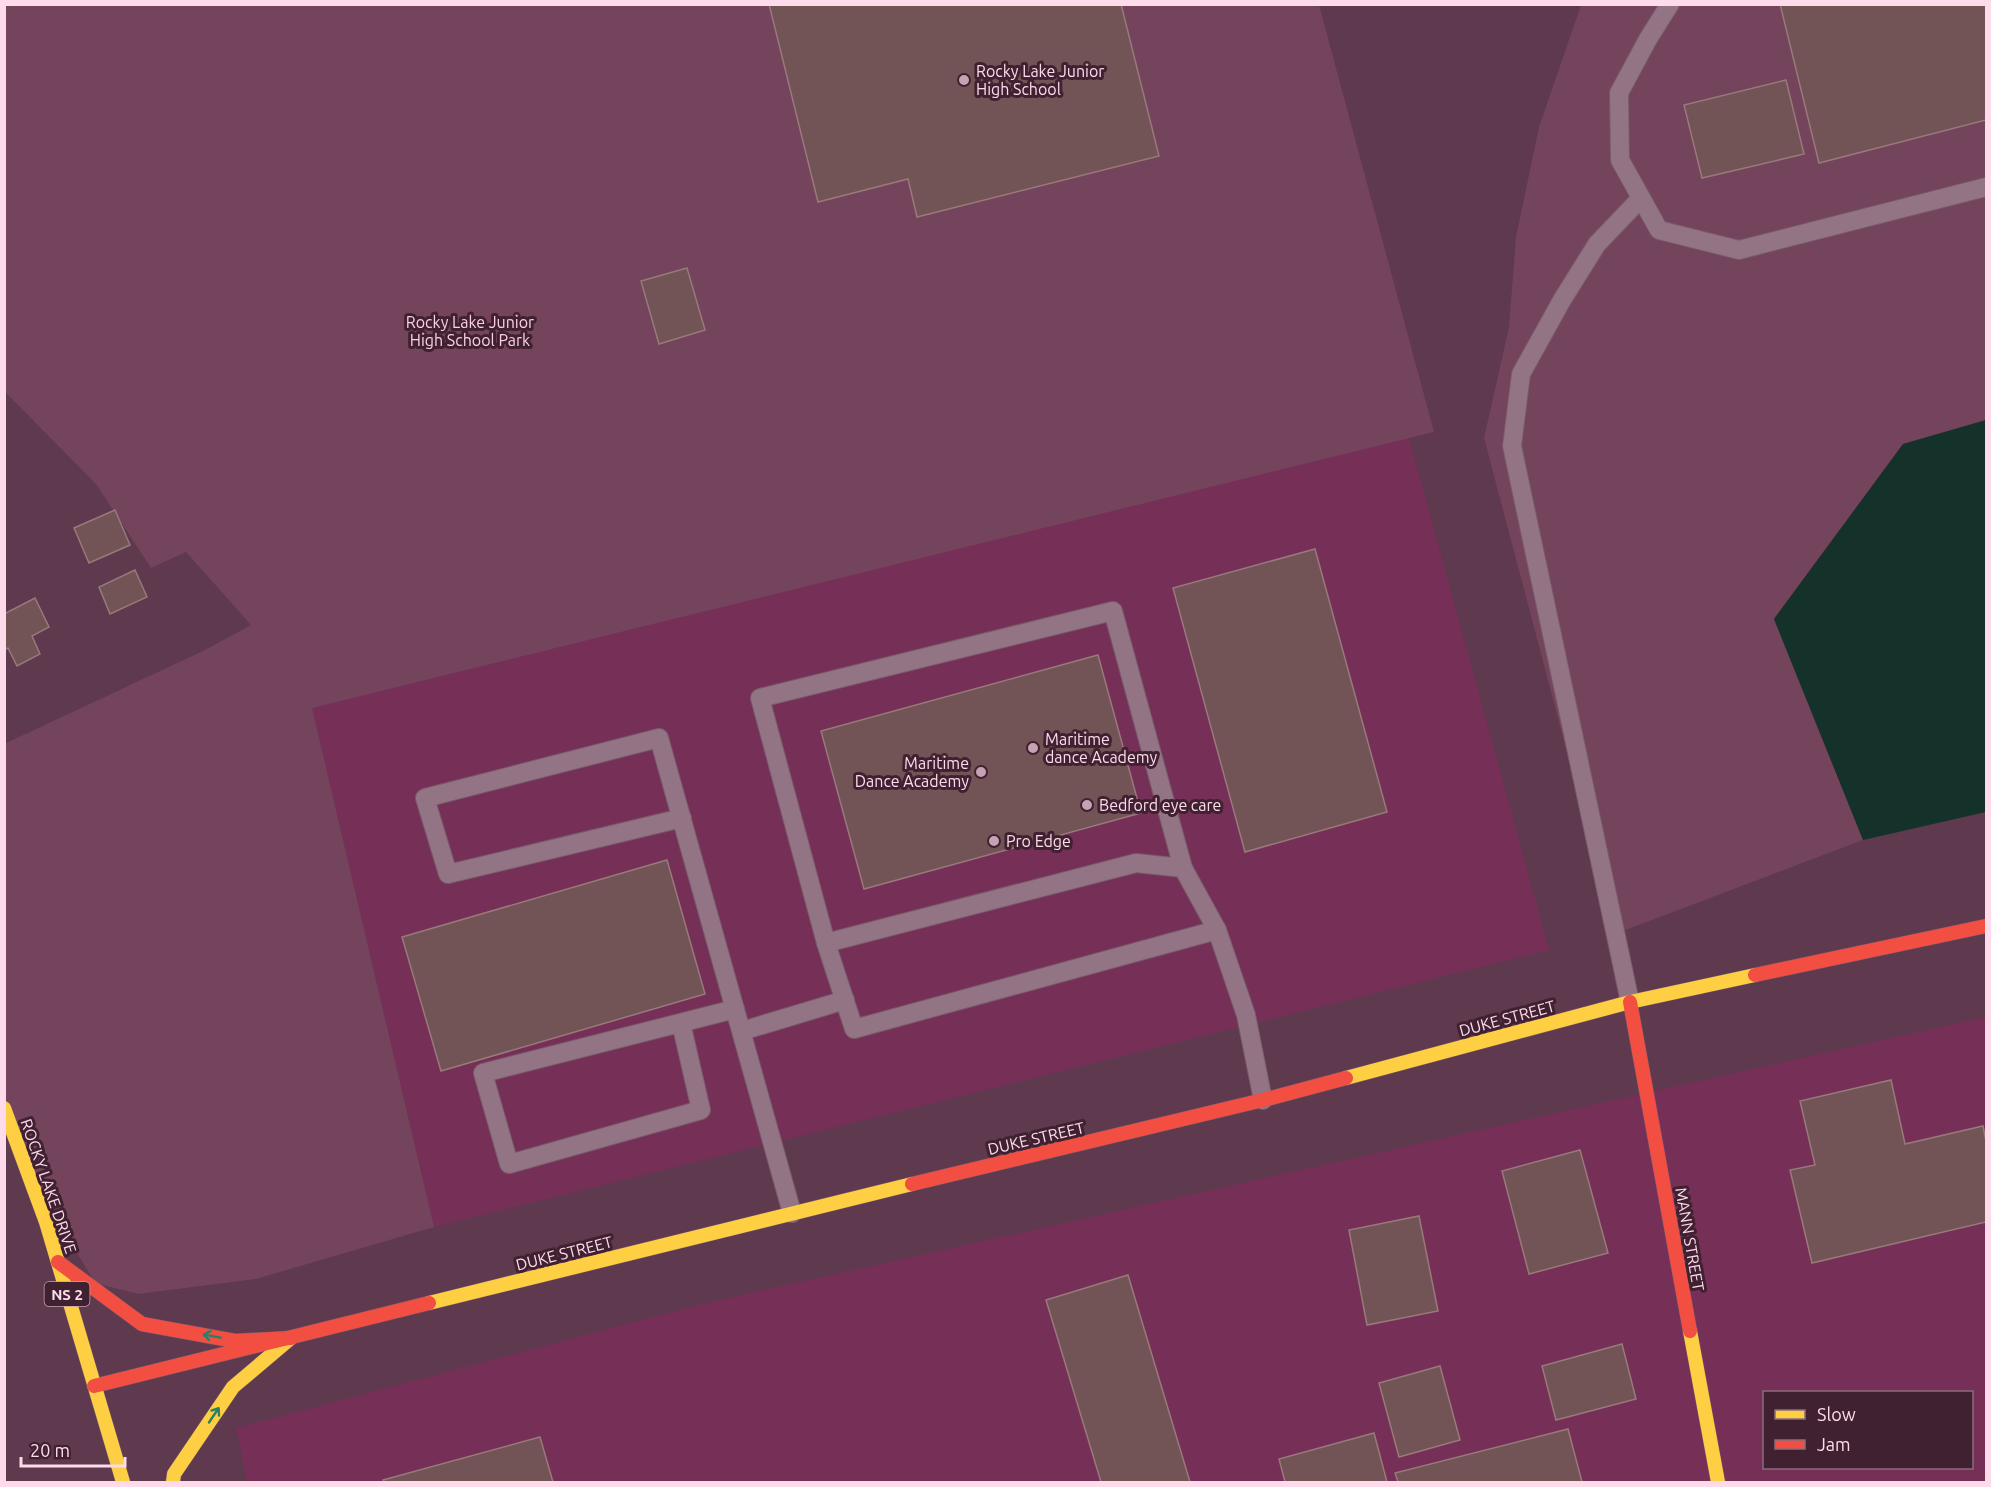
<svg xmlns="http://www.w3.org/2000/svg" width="1991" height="1487" font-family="Ubuntu,sans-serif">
  <rect width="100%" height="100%" fill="#5f394e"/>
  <g fill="#763057" fill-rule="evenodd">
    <polygon points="1319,5 1434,432 1409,438 1549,950 434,1227 312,708 251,625 186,551"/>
    <path d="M1986,1017v465h-1739l-11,-54 470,-125zM1764,1392h208v76h-208z"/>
  </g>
  <g fill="#74435c">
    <polygon points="5,5 1319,5 1434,432 312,708 434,1227 256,1279 138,1294 95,1283 63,1229 5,1121 4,744 205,650 251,625 186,552 151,568 96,484 5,392"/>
    <polygon points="1581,5 1986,5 1986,420 1903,444 1774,619 1863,840 1615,934 1484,438 1509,327 1516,237 1539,127"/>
  </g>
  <polygon fill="#15322a" points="1986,420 1986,812 1863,840 1774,619 1903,444"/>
  <g fill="#725456" stroke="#99797b" stroke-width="1.5">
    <polygon points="769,4 1121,4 1159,156 917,217 908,179 818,202"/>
    <polygon points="1780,4 1986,4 1986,120 1819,163"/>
    <polygon points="1786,80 1804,154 1702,178 1684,105"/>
    <polygon points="687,268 705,330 659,344 641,281"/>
    <polygon points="115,510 130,545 89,563 74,528"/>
    <polygon points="1315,549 1387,812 1245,852 1173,588"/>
    <polygon points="135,570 147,597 110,614 99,587"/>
    <polygon points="35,598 49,627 32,636 40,654 17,666 8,648 4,650 4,614"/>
    <polygon points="1098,655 1141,813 864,889 821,731"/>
    <polygon points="667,860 705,994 441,1071 402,937"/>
    <polygon points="1891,1080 1905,1144 1983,1126 1986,1141 1986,1222 1812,1263 1790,1170 1815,1165 1800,1101"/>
    <polygon points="1580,1150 1608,1253 1529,1274 1502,1171"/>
    <polygon points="1419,1216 1438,1311 1367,1325 1349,1230"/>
    <polygon points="1128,1275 1190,1482 1101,1482 1046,1300"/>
    <polygon points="1622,1344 1636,1399 1556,1420 1542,1366"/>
    <polygon points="1440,1366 1460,1440 1399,1457 1379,1383"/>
    <polygon points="1568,1429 1582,1482 1398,1482 1395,1473"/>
    <polygon points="1374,1433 1387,1482 1285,1482 1279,1459"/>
    <polygon points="540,1437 553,1482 384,1482 383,1480"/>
  </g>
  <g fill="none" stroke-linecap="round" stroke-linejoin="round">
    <defs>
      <g id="lane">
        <polyline points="1670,4 1648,39 1619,93 1620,160 1659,230 1739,250 1986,187"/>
        <polyline points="682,818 448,874 425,798 659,738 792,1213"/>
        <polyline points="1183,868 1113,611 760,698 826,943 854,1029 1217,930"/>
        <polyline points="826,943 1136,863 1183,868 1217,930 1246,1015 1263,1100"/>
        <polyline points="1630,1002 1512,446 1521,374 1562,300 1597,244 1641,198"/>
        <polyline points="681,1023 701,1110 509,1164 483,1073 735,1009"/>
        <polyline points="742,1031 845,1000"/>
      </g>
      <g id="slow">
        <polyline points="1346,1078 1630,1002 1755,975"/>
        <polyline points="4,1108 46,1222 123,1482"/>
        <polyline points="429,1303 912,1184"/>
        <polyline points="1690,1331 1718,1482"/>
        <polyline points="173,1482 174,1474 233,1387 291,1338"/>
      </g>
      <g id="jam">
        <polyline points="1755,975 1986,926"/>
        <polyline points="1630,1002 1690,1331"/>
        <polyline points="912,1184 1263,1100 1346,1078"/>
        <polyline points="58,1262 142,1324 235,1341 291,1338"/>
        <polyline points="94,1386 429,1303"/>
      </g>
    </defs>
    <use href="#lane" stroke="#795a6b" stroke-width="20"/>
    <use href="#slow" stroke="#795a6b" stroke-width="15"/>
    <use href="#jam" stroke="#795a6b" stroke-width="15"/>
    <use href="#lane" stroke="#927484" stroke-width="18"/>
    <use href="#slow" stroke="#ffcf43" stroke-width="14"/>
    <use href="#jam" stroke="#f24e42" stroke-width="14"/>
  </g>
  <defs><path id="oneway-shaft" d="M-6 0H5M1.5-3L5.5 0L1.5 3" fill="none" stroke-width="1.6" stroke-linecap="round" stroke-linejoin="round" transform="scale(1.5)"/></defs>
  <g stroke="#2b8064">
    <use href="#oneway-shaft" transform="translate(212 1336) rotate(-170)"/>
    <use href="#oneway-shaft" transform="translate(214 1415) rotate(-56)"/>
  </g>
  <g fill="#c6a2b3" stroke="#402131" stroke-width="2">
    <circle cx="964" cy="80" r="6"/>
    <circle cx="1033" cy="748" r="6"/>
    <circle cx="981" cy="772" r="6"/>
    <circle cx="1087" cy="805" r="6"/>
    <circle cx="994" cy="841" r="6"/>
  </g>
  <g text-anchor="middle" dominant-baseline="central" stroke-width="6" stroke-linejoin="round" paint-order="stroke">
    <rect fill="#402131" stroke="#c4a3b2" stroke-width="1.5" x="44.5" y="1282" width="45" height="24" rx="4.5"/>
    <g font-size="15" font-weight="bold" fill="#fddbea">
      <text x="67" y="1294">NS 2</text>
    </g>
    <g font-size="16" fill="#fddbea" stroke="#402131" text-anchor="start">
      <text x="976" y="71">Rocky Lake Junior<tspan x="976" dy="18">High School</tspan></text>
      <text x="1045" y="739">Maritime<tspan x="1045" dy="18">dance Academy</tspan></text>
      <text x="969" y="763" text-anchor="end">Maritime<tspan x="969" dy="18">Dance Academy</tspan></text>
      <text x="1099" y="805">Bedford eye care</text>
      <text x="1006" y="841">Pro Edge</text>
    </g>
    <g font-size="16" fill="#fccfe4" stroke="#402131">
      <text x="470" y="322">Rocky Lake Junior<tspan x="470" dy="18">High School Park</tspan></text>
    </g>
    <g font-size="16" fill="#fddbea" stroke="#402131">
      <text transform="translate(1507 1018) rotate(-15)">DUKE STREET</text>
      <text transform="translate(1036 1138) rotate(-13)">DUKE STREET</text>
      <text transform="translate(49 1186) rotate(71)">ROCKY LAKE DRIVE</text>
      <text transform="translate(1690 1239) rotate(80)">MANN STREET</text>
      <text transform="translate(564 1253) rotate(-14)">DUKE STREET</text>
    </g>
  </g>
  <rect width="1991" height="1487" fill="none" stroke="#fddbea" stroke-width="12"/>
  <rect x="1763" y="1391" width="210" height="78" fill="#402131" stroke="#8c6b7b" stroke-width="1.5"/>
  <rect x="1775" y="1410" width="30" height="9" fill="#ffcf43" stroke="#8c6b7b" stroke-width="1.5"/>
  <text x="1817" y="1421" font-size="18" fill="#fddbea">Slow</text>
  <rect x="1775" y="1440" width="30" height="9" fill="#f24e42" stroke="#8c6b7b" stroke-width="1.5"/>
  <text x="1817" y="1451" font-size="18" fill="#fddbea">Jam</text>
  <path d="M21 1457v9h104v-9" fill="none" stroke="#fddbea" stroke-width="3"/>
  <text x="30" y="1457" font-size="18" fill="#fddbea" stroke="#402131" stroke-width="4.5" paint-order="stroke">20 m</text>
</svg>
